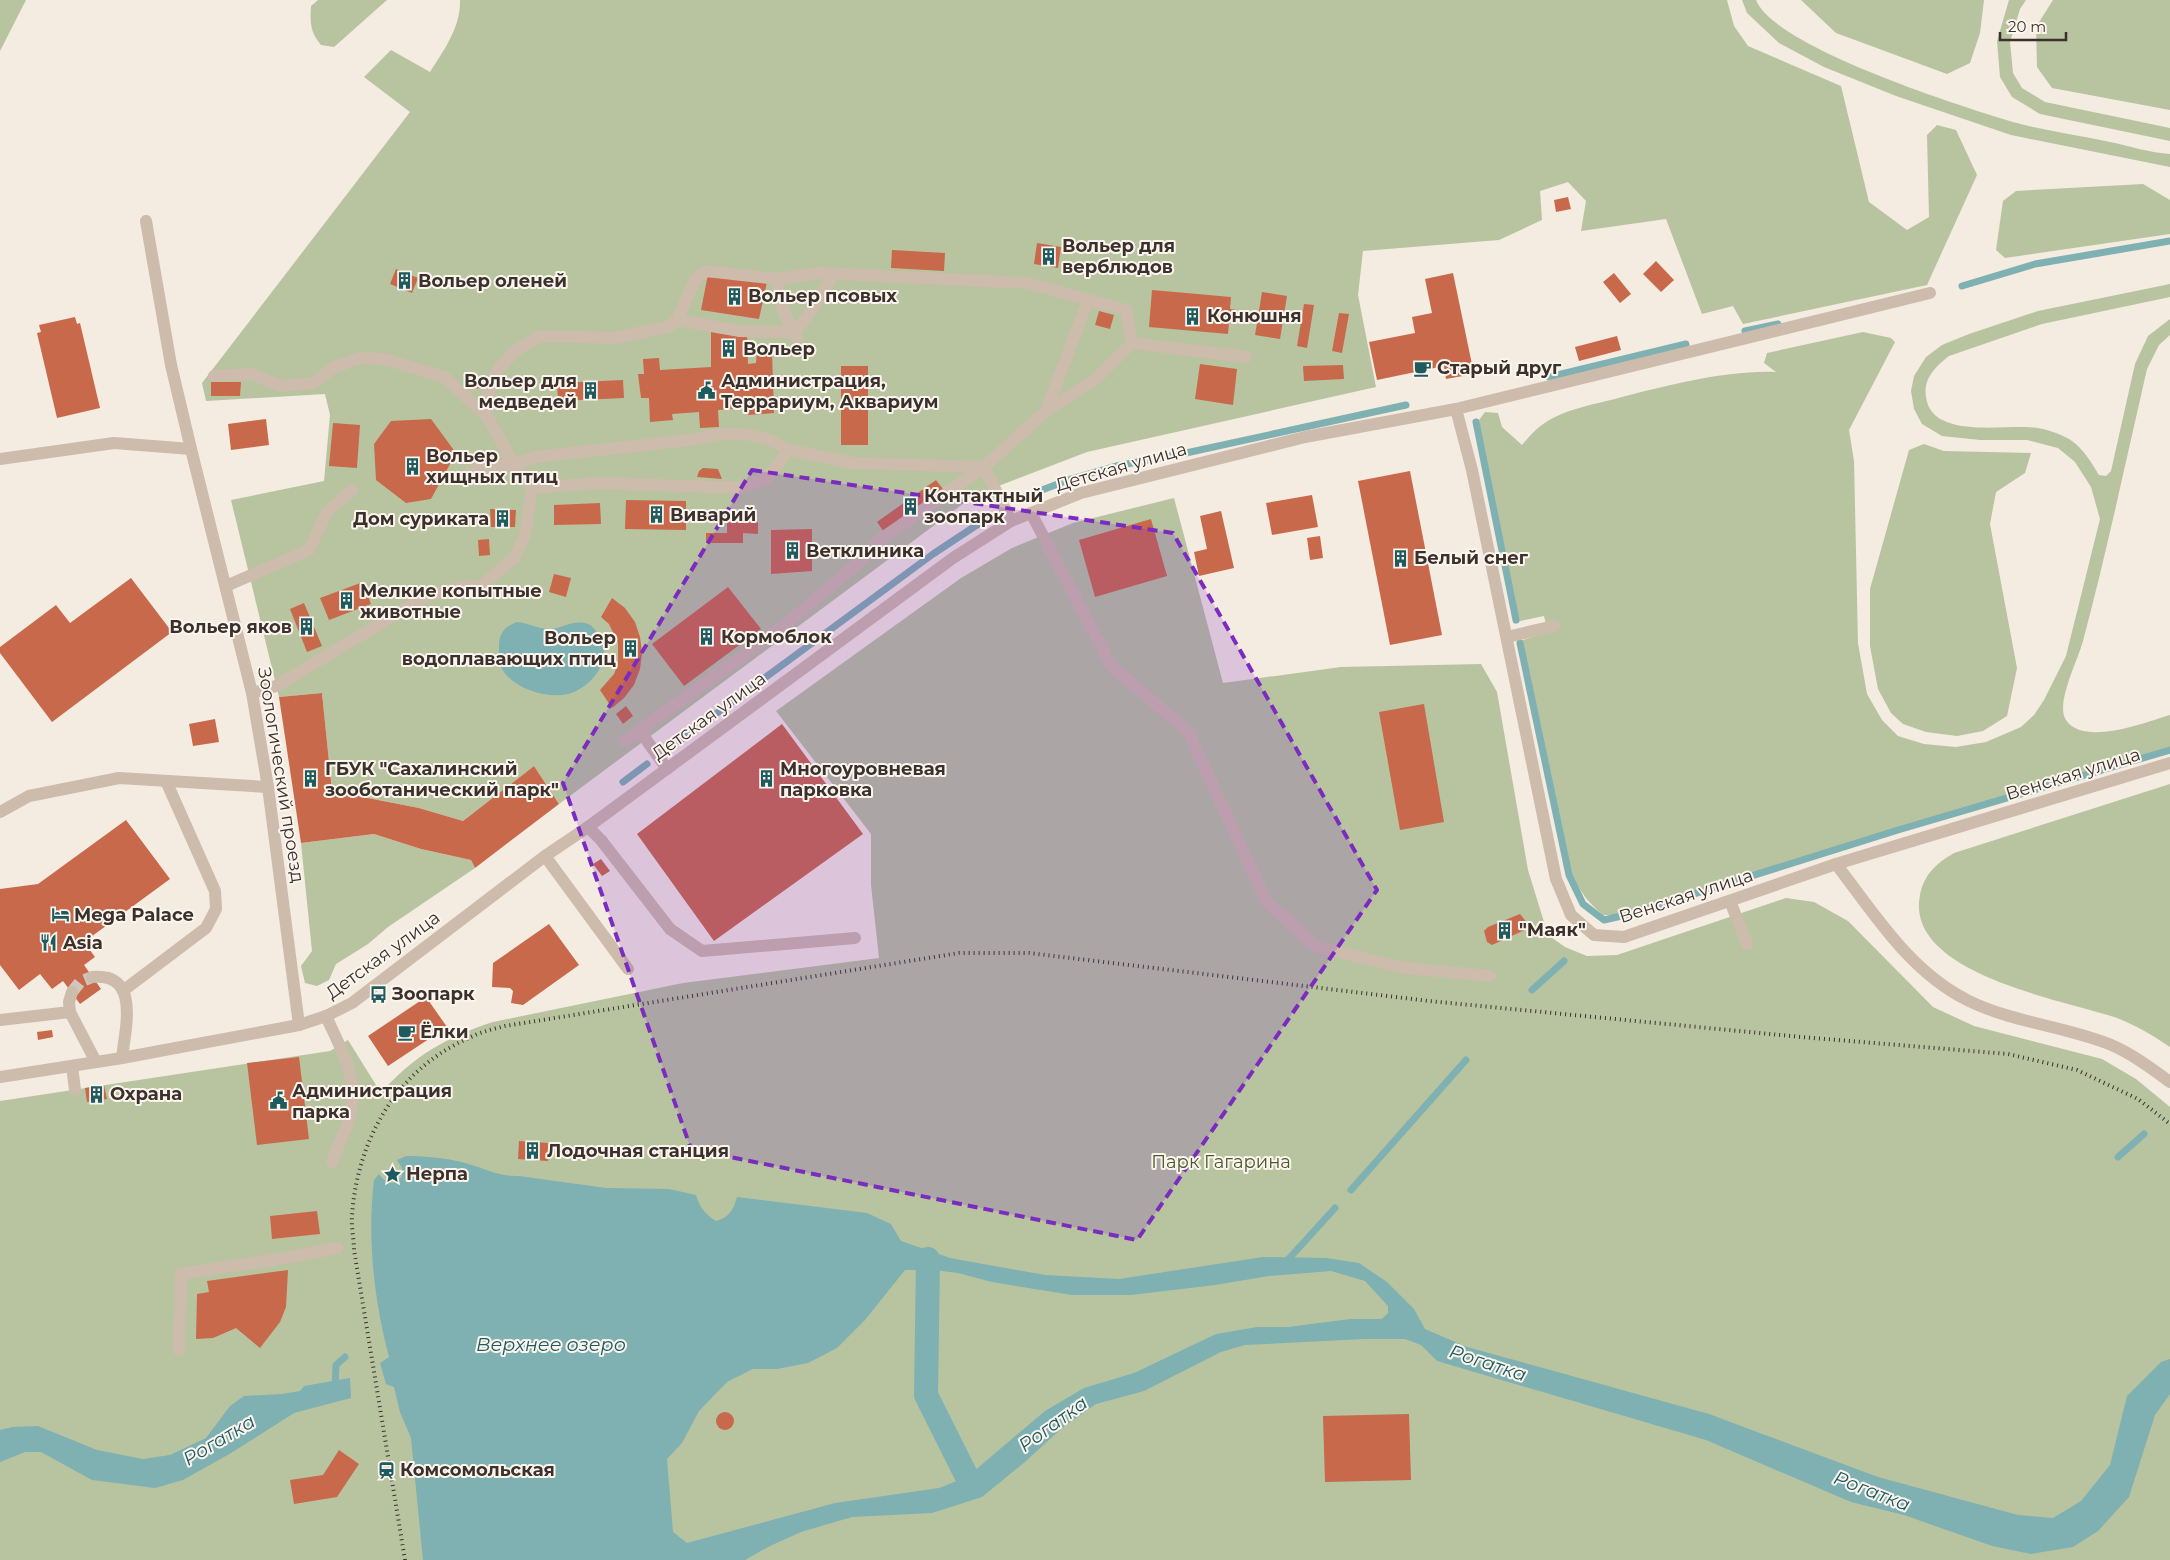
<svg xmlns="http://www.w3.org/2000/svg" width="2170" height="1560" font-family="Montserrat,sans-serif">
  <rect width="100%" height="100%" fill="#f4ebe1"/>
  <g fill="#b8c4a0">
    <polygon points="0,0 26,0 0,51"/>
    <path d="M318,0h69l-53,47 -13,-2c-11,-13 -11,-23 -10,-39z"/>
    <path d="M460,0h1267l7,26 14,20 93,40 28,116 38,28 22,-13 -2,-82 10,-10 19,5 21,45 -50,110 -184,39 -10,-18 -31,8 -36,-95 -85,12 5,-30 -18,-19 -28,9 2,29 -43,20 -136,11 -5,44 18,92 -289,65 -112,43 -416,309 -25,-38 -71,55 -44,-13 -87,-17 -10,-98 -43,4 -48,-197 93,-19 6,-66 -5,-21 -119,7 -4,-18 208,-271 -46,-35 27,-27 39,22c14,-22 31,-45 30,-72z"/>
    <path d="M1742,0h14c18,47 207,107 257,122 32,9 65,13 97,20 20,4 40,11 60,12v13l-159,-32 -115,-39 -72,-29 -45,-24 -32,-30z"/>
    <polygon points="1801,0 1984,0 1980,33 1970,63 1947,74 1836,33"/>
    <polygon points="2009,0 2026,0 2020,9 2010,42 2013,73 2022,88 2045,102 2170,128 2170,141 2040,114 2012,97 2000,77 1997,41"/>
    <polygon points="2053,0 2170,0 2170,110 2052,88 2037,67 2036,27"/>
    <polygon points="2143,184 2170,200 2170,234 2005,258 1996,250 2003,201 2016,191"/>
    <path d="M2170,284v13l-128,27 -93,32c-14,11 -26,23 -23,41 5,40 70,29 100,30 11,0 27,4 37,9 17,7 27,24 36,39l7,1 5,-5 24,-107 13,-28 22,-17v16l-11,10 -12,24c-21,91 -40,182 -64,272 -5,19 -28,63 -17,79 18,27 80,2 104,-5v37l-271,78 -269,85h-27c-24,-20 -31,-38 -40,-68l-43,-206 28,-9 -4,-16 -28,6 -34,-176 -3,-26 6,-8 13,1 4,14 20,18c9,-11 19,-21 31,-27 19,-10 42,-14 62,-19 49,-13 112,-29 161,-27l-12,-9 3,-10 96,-21 28,6 4,4 -46,88 5,31 4,182 9,51 15,26 16,16 26,8 32,3 30,-5 35,-15 13,-12 10,-15 22,-44 34,-137 -9,-32 -16,-25 -17,-14 -31,-8h-47l-38,-4 -20,-12 -8,-15 -3,-18 3,-15 12,-19 16,-12 27,-11 69,-23z"/>
    <polygon points="1924,444 1944,451 2031,453 2025,473 1996,492 1990,524 2017,668 2007,716 1983,731 1957,736 1926,732 1903,724 1891,713 1878,689 1870,646 1870,589 1909,450"/>
    <path d="M1174,498l49,185 118,-16 140,-3 16,28 31,178 20,65 17,12 22,9 30,-1 169,-57 28,4 34,19 85,86 41,19 128,33 34,20 34,28v453h-2170v-459l330,-50 18,-11 33,53c32,-37 66,-56 112,-71l190,-39 196,-25 -8,-73v-51l-95,-123 185,-133 51,-30 61,-25z"/>
    <path d="M2170,784v263c-16,-11 -35,-22 -53,-29 -52,-18 -213,-44 -197,-123 4,-21 17,-32 34,-42z"/>
    <polygon points="374,834 421,849 471,860 475,868 388,927 368,944 336,964 329,980 317,986 305,983 301,966 312,951 301,843"/>
  </g>
  <g fill="#7fb0b2" fill-rule="evenodd">
    <path d="M517,622c12,1 23,8 34,7 13,-1 21,-10 37,-5 5,2 7,6 10,10 16,23 -3,49 -24,58 -21,9 -60,-2 -72,-23 -4,-6 -3,-15 -3,-22 0,-14 5,-20 18,-25z"/>
    <path d="M406,1156c19,0 41,2 59,7 19,5 34,14 54,13l87,12 63,1 27,6c4,13 9,19 20,26 14,-4 17,-11 21,-24l130,16 24,11 10,17 49,17 95,17 74,4 144,-22 63,1 33,5 28,19 27,27 11,20 42,18 242,67 169,63 140,38 35,3 28,-17 29,-36 17,-69 34,-34 9,-3v35l-15,21 -26,82 -31,34 -25,16 -42,7 -39,-8 -88,-31 -53,-13 -145,-62 -269,-79 -16,-16 -16,-6h-41l-119,6 -24,7 -77,39 -48,13 -34,24 -36,33 -44,36 -50,16 -80,4 -51,15 -31,14 -25,14h-322l-12,-122 -11,-26 -6,-25 -8,-3 -6,-21 9,-6c-15,-57 -22,-118 -15,-177l5,-6c7,10 15,13 23,2v-8l-5,-8zM905,1270h28l25,3 34,9 80,13h59l84,-10 54,-9 62,-5 34,10 23,25v7l-6,6h-32l-62,8h-31l-41,7 -82,39 -50,15 -39,23 -78,66 -28,11 -104,15 -148,40 -14,-11 -6,-73 15,-16 17,-32 28,-29 26,-13h24l31,-6 29,-15 28,-28z"/>
    <polygon points="350,1378 351,1398 294,1413 231,1453 183,1480 155,1488 92,1480 41,1452 25,1452 0,1462 0,1430 12,1427 38,1426 97,1450 143,1459 170,1455 206,1438 230,1406 244,1396 282,1394 300,1391 304,1386"/>
  </g>
  <g fill="none" stroke-linecap="round" stroke-linejoin="round">
    <g stroke="#7fb0b2" stroke-width="7">
      <polyline points="1962,286 2035,264 2170,241"/>
      <polyline points="1745,331 1778,324"/>
      <polyline points="1549,377 1686,344"/>
      <polyline points="1476,422 1516,620"/>
      <polyline points="1021,498 1071,479 1116,466 1186,453 1406,405"/>
      <polyline points="1520,643 1569,875 1583,904 1604,920 1630,914 1898,830 2170,750"/>
      <polyline points="679,741 933,554 989,517"/>
      <polyline points="623,782 647,764"/>
      <polyline points="1532,990 1564,961"/>
      <polyline points="2118,1157 2144,1134"/>
      <polyline points="1351,1190 1466,1060"/>
      <polyline points="1285,1263 1335,1208"/>
      <polyline points="335,1390 336,1365 345,1357"/>
    </g>
    <polyline stroke="#7fb0b2" stroke-width="24" points="928,1259 926,1395 972,1487"/>
  </g>
  <g fill="#c8694b">
    <polygon points="1568,197 1571,209 1556,212 1554,200"/>
    <polygon points="1037,243 1061,247 1058,268 1034,264"/>
    <polygon points="892,250 945,253 944,271 891,268"/>
    <polygon points="1656,261 1674,280 1661,292 1643,274"/>
    <polygon points="396,269 418,278 412,293 390,284"/>
    <polygon points="1453,273 1474,374 1446,379 1444,366 1377,380 1369,342 1415,333 1412,317 1432,313 1425,279"/>
    <polygon points="1614,273 1631,294 1620,303 1603,282"/>
    <polygon points="708,274 767,282 759,319 701,310"/>
    <polygon points="1152,290 1231,297 1230,309 1237,310 1236,323 1229,322 1228,334 1149,327"/>
    <polygon points="1262,292 1287,296 1280,339 1255,335"/>
    <polygon points="1304,304 1314,305 1307,348 1297,346"/>
    <polygon points="1099,311 1114,315 1110,329 1095,325"/>
    <polygon points="1339,313 1349,314 1342,353 1332,351"/>
    <polygon points="75,317 77,324 80,323 100,408 57,418 37,333 41,332 39,325"/>
    <polygon points="711,331 747,335 748,364 756,363 757,351 772,351 774,413 748,415 748,408 718,410 719,427 700,428 699,412 672,414 673,420 650,422 649,398 641,398 638,374 644,374 643,359 659,358 660,370 711,367"/>
    <polygon points="1617,336 1621,350 1579,361 1575,347"/>
    <polygon points="1200,364 1237,369 1233,405 1195,399"/>
    <polygon points="1343,365 1344,379 1304,381 1303,366"/>
    <rect x="841" y="366" width="27" height="79"/>
    <polygon points="482,377 483,388 465,389 465,378"/>
    <polygon points="623,380 624,398 558,401 557,383"/>
    <polygon points="211,382 241,382 240,396 211,396"/>
    <polygon points="266,419 269,445 231,450 228,424"/>
    <polygon points="431,419 456,453 431,499 406,503 376,480 374,444 391,421"/>
    <polygon points="333,423 360,425 357,468 329,466"/>
    <polygon points="703,468 718,469 722,479 697,477 699,471"/>
    <polygon points="1410,471 1442,635 1390,645 1358,481"/>
    <polygon points="936,480 943,489 884,532 877,522"/>
    <polygon points="1312,495 1318,527 1272,535 1266,503"/>
    <polygon points="626,500 686,501 686,530 625,529"/>
    <polygon points="600,503 601,524 554,525 554,505"/>
    <polygon points="490,509 516,510 515,527 491,527"/>
    <polygon points="1221,511 1234,568 1199,576 1194,552 1207,549 1200,516"/>
    <polygon points="1151,519 1167,576 1095,597 1079,540"/>
    <polygon points="727,522 758,522 758,534 743,533 743,543 706,543 706,533 727,533"/>
    <polygon points="812,529 812,571 771,574 771,530"/>
    <polygon points="1320,536 1323,558 1310,560 1307,538"/>
    <polygon points="489,539 490,555 479,556 478,540"/>
    <polygon points="554,574 571,578 566,597 549,592"/>
    <polygon points="131,578 172,632 52,722 0,653 0,647 56,605 70,623"/>
    <polygon points="363,582 371,604 329,620 320,598"/>
    <polygon points="728,587 761,629 684,686 652,644"/>
    <polygon points="612,598 625,608 635,622 640,637 642,653 640,669 634,685 624,698 612,708 600,690 614,674 618,664 618,643 609,624 601,617"/>
    <polygon points="304,603 322,646 307,652 290,609"/>
    <polygon points="322,693 332,791 419,808 463,821 534,766 559,804 475,868 471,860 421,849 374,834 301,843 279,697"/>
    <polygon points="1424,704 1444,822 1400,830 1379,712"/>
    <polygon points="626,706 633,716 623,724 616,714"/>
    <polygon points="215,719 219,742 193,746 189,724"/>
    <polygon points="782,724 863,834 714,941 637,834"/>
    <polygon points="126,820 170,879 84,942 95,957 84,965 101,989 80,1004 63,981 52,989 40,974 19,990 0,965 0,889 38,884"/>
    <polygon points="601,859 610,871 602,876 593,864"/>
    <polygon points="1520,914 1528,924 1527,929 1492,945 1487,942 1484,931 1488,927"/>
    <polygon points="549,924 579,965 523,1005 511,1003 513,991 510,988 492,987 493,963"/>
    <polygon points="426,997 447,1027 388,1066 368,1036"/>
    <polygon points="52,1030 53,1037 38,1040 37,1032"/>
    <polygon points="299,1057 309,1139 257,1145 247,1063"/>
    <polygon points="104,1085 107,1099 87,1102 85,1088"/>
    <polygon points="519,1141 549,1143 548,1161 518,1159"/>
    <polygon points="317,1211 320,1234 272,1239 270,1216"/>
    <polygon points="288,1270 286,1307 280,1322 260,1348 236,1328 213,1338 196,1339 197,1294 209,1292 207,1281"/>
    <circle cx="725" cy="1421" r="9"/>
    <polygon points="1409,1414 1411,1480 1325,1482 1323,1416"/>
    <polygon points="339,1450 359,1464 337,1497 294,1504 290,1480 323,1475"/>
  </g>
  <g fill="none" stroke-linecap="round" stroke-linejoin="round">
    <polyline stroke="#cfc6bd" stroke-width="12" stroke-dasharray="12 6" stroke-linecap="butt" points="72,992 80,982 92,977"/>
    <g stroke="#cdbbac" stroke-width="12">
      <polyline points="146,221 171,365 191,449"/>
      <path d="M777,279c2,21 6,35 17,53 17,-17 27,-39 41,-59"/>
      <polyline points="677,320 740,331 794,332 797,338"/>
      <polyline points="214,376 252,374 281,386 314,383 334,367 360,358 384,359 444,377 487,416"/>
      <polyline points="1456,409 1472,470 1556,879 1571,915 1594,935 1624,937 1836,864 2170,763"/>
      <polyline points="1046,411 1088,300"/>
      <polyline points="0,459 114,443 191,449 252,693 268,787 299,1025"/>
      <polyline points="984,467 1011,521"/>
      <polyline points="471,471 514,464 535,457 690,440 721,434 744,434 768,439 789,450 853,463 984,467"/>
      <polyline points="532,488 600,483 740,488 767,478 789,450"/>
      <polyline points="1031,513 1112,667 1188,731 1266,901 1317,947 1405,968 1490,976"/>
      <polyline points="226,586 309,550 327,512 352,490"/>
      <polyline points="1507,637 1554,626"/>
      <polyline points="252,693 276,686 428,595 462,587 481,586 514,558 525,535 532,488 514,464 487,416 488,395 496,372 515,351 540,336 614,338 668,327 677,320 695,280 706,271 777,279 819,273 1027,283 1126,310 1132,343"/>
      <polyline points="640,731 667,769"/>
      <polyline points="625,741 784,626 858,563 881,539 984,467 1046,411 1096,379 1132,343 1246,357"/>
      <polyline points="0,812 29,796 119,778 268,787"/>
      <polyline points="588,827 601,840 670,929 702,951 855,938"/>
      <polyline points="545,856 628,969"/>
      <path d="M1836,864c38,49 73,107 131,136 44,22 96,26 142,44 22,9 42,24 61,38"/>
      <polyline points="1730,901 1747,944"/>
      <path d="M92,977c49,-5 33,52 30,81"/>
      <polyline points="124,990 206,928 216,909 215,891 166,781"/>
      <polyline points="72,992 69,1002 70,1012 96,1062"/>
      <path d="M326,1016c12,27 30,57 26,88 -1,17 -14,41 -20,58"/>
      <polyline points="0,1020 70,1012"/>
      <polyline points="72,1066 75,1090"/>
      <polyline points="0,1077 122,1058 299,1025 326,1016 352,1003 545,856 588,827 953,558 1011,521 1081,493 1305,437 1456,409 1930,293"/>
      <polyline points="179,1350 181,1274 290,1257 337,1248"/>
    </g>
    <path stroke="#3b302b" stroke-width="4" stroke-dasharray="1 4" stroke-linecap="butt" d="M405,1560l-51,-310c0,-11 -3,-23 -2,-34 5,-76 45,-147 117,-178 11,-6 24,-9 36,-12l454,-73h70l400,48 372,36 207,17 69,16 61,29 32,25"/>
  </g>
  <path fill="#7b2cbf" fill-opacity="0.2" stroke="#7b2cbf" stroke-width="4" stroke-dasharray="10 6" stroke-linejoin="round" d="M752,470l421,63 204,357 -240,350 -446,-91 -128,-366z"/>
  <defs>
    <symbol id="building-bare" viewBox="-9 -9 18 18"><path d="M-4-6H4V6H1V3H-1V6H-4ZM-2.5-4.3h1.7v1.8h-1.7ZM.8-4.3h1.7v1.8H.8ZM-2.5-1h1.7V.8h-1.7ZM.8-1h1.7V.8H.8Z" fill="#1f5a5e" stroke="#fbf5ee" stroke-width="2.5" paint-order="stroke"/></symbol>
    <symbol id="cafe-bare" viewBox="-9 -9 18 18"><path d="M-5.5-4.5H6V0H3Q3 3.5 0 3.5H-2.5Q-5.5 3.5-5.5 0ZM3-3.2v2h1.7v-2ZM-6 4.5H4V6H-6Z" fill="#1f5a5e" stroke="#fbf5ee" stroke-width="2.5" paint-order="stroke"/></symbol>
    <symbol id="civic-bare" viewBox="-9 -9 18 18"><path d="M-.6-6.5H3V-4.5H.6V-3L4-1V1h2V6H-6V1h2V-1L-.6-3ZM-1.2 2.5V6h2.4V2.5Z" fill="#1f5a5e" stroke="#fbf5ee" stroke-width="2.5" paint-order="stroke"/></symbol>
    <symbol id="hotel-bare" viewBox="-9 -9 18 18"><path d="M-6-4.5h1.5V1H6V5H4.5V3h-9V5H-6ZM-4 0a1.8 1.8 0 1 1 3.6 0ZM.5 0V-2.5h3Q6-2.5 6 0Z" fill="#1f5a5e" stroke="#fbf5ee" stroke-width="2.5" paint-order="stroke"/></symbol>
    <symbol id="restaurant-bare" viewBox="-9 -9 18 18"><path d="M-5-6h1v4h1v-4h1v4h1v-4h1v5L-1.5 .5V6h-2V.5L-5-1ZM5-6V6H3V1.5H1.5Q1.5-4 5-6Z" fill="#1f5a5e" stroke="#fbf5ee" stroke-width="2.5" paint-order="stroke"/></symbol>
    <symbol id="bus-bare" viewBox="-9 -9 18 18"><path d="M-5-6H5V4H4V6H2V4H-2V6H-4V4H-5ZM-3.5-4V0h7V-4ZM-3.5 1.2v1.5H-2V1.2ZM2 1.2v1.5H3.5V1.2Z" fill="#1f5a5e" stroke="#fbf5ee" stroke-width="2.5" paint-order="stroke"/></symbol>
    <symbol id="sight-bare" viewBox="-9 -9 18 18"><path d="M0-6L1.8-2.2L6-1.7L2.9 1.2L3.7 5.4L0 3.3L-3.7 5.4L-2.9 1.2L-6-1.7L-1.8-2.2Z" fill="#1f5a5e" stroke="#fbf5ee" stroke-width="2.5" paint-order="stroke"/></symbol>
    <symbol id="station-bare" viewBox="-9 -9 18 18"><path d="M-3-6H3Q5-6 5-4V2Q5 4 3 4L4.5 6H3L1.5 4h-3L-3 6H-4.5L-3 4Q-5 4-5 2V-4Q-5-6-3-6ZM-3.5-4v3h7v-3ZM-3.5 1v1.5H-2V1ZM2 1v1.5H3.5V1Z" fill="#1f5a5e" stroke="#fbf5ee" stroke-width="2.5" paint-order="stroke"/></symbol>
  </defs>
  <g fill-rule="evenodd">
    <use href="#building-bare" x="1036" y="244" width="25" height="25"/>
    <use href="#building-bare" x="392" y="268" width="25" height="25"/>
    <use href="#building-bare" x="722" y="284" width="25" height="25"/>
    <use href="#building-bare" x="1180" y="304" width="25" height="25"/>
    <use href="#building-bare" x="716" y="336" width="25" height="25"/>
    <use href="#cafe-bare" x="1410" y="356" width="25" height="25"/>
    <use href="#building-bare" x="578" y="378" width="25" height="25"/>
    <use href="#civic-bare" x="694" y="378" width="25" height="25"/>
    <use href="#building-bare" x="400" y="454" width="25" height="25"/>
    <use href="#building-bare" x="898" y="494" width="25" height="25"/>
    <use href="#building-bare" x="644" y="502" width="25" height="25"/>
    <use href="#building-bare" x="490" y="506" width="25" height="25"/>
    <use href="#building-bare" x="780" y="538" width="25" height="25"/>
    <use href="#building-bare" x="1388" y="546" width="25" height="25"/>
    <use href="#building-bare" x="334" y="588" width="25" height="25"/>
    <use href="#building-bare" x="294" y="614" width="25" height="25"/>
    <use href="#building-bare" x="694" y="624" width="25" height="25"/>
    <use href="#building-bare" x="618" y="636" width="25" height="25"/>
    <use href="#building-bare" x="298" y="766" width="25" height="25"/>
    <use href="#building-bare" x="754" y="766" width="25" height="25"/>
    <use href="#hotel-bare" x="48" y="902" width="25" height="25"/>
    <use href="#building-bare" x="1492" y="918" width="25" height="25"/>
    <use href="#restaurant-bare" x="36" y="930" width="25" height="25"/>
    <use href="#bus-bare" x="366" y="982" width="25" height="25"/>
    <use href="#cafe-bare" x="394" y="1020" width="25" height="25"/>
    <use href="#building-bare" x="84" y="1082" width="25" height="25"/>
    <use href="#civic-bare" x="266" y="1088" width="25" height="25"/>
    <use href="#building-bare" x="520" y="1138" width="25" height="25"/>
    <use href="#sight-bare" x="380" y="1162" width="25" height="25"/>
    <use href="#station-bare" x="374" y="1458" width="25" height="25"/>
  </g>
  <g text-anchor="middle" dominant-baseline="central" stroke-width="4" stroke-linejoin="round" paint-order="stroke">
    <g font-size="18" font-weight="bold" fill="#3b302b" stroke="#fbf5ee" text-anchor="start">
      <text x="1062" y="246">Вольер для<tspan x="1062" dy="21">верблюдов</tspan></text>
      <text x="418" y="281">Вольер оленей</text>
      <text x="748" y="296">Вольер псовых</text>
      <text x="1207" y="316">Конюшня</text>
      <text x="743" y="349">Вольер</text>
      <text x="1437" y="368">Старый друг</text>
      <text x="577" y="381" text-anchor="end">Вольер для<tspan x="577" dy="21">медведей</tspan></text>
      <text x="721" y="381">Администрация,<tspan x="721" dy="21">Террариум, Аквариум</tspan></text>
      <text x="426" y="456">Вольер<tspan x="426" dy="21">хищных птиц</tspan></text>
      <text x="924" y="496">Контактный<tspan x="924" dy="21">зоопарк</tspan></text>
      <text x="670" y="515">Виварий</text>
      <text x="489" y="519" text-anchor="end">Дом суриката</text>
      <text x="806" y="551">Ветклиника</text>
      <text x="1414" y="558">Белый снег</text>
      <text x="360" y="591">Мелкие копытные<tspan x="360" dy="21">животные</tspan></text>
      <text x="292" y="627" text-anchor="end">Вольер яков</text>
      <text x="721" y="637">Кормоблок</text>
      <text x="616" y="638" text-anchor="end">Вольер<tspan x="616" dy="21">водоплавающих птиц</tspan></text>
      <text x="325" y="769">ГБУК "Сахалинский<tspan x="325" dy="21">зооботанический парк"</tspan></text>
      <text x="780" y="769">Многоуровневая<tspan x="780" dy="21">парковка</tspan></text>
      <text x="74" y="915">Mega Palace</text>
      <text x="1519" y="930">"Маяк"</text>
      <text x="63" y="943">Asia</text>
      <text x="392" y="994">Зоопарк</text>
      <text x="420" y="1032">Ёлки</text>
      <text x="292" y="1091">Администрация<tspan x="292" dy="21">парка</tspan></text>
      <text x="110" y="1094">Охрана</text>
      <text x="547" y="1151">Лодочная станция</text>
      <text x="406" y="1174">Нерпа</text>
      <text x="400" y="1470">Комсомольская</text>
    </g>
    <g font-size="18" fill="#3b302b" stroke="#fbf5ee">
      <text transform="translate(1121 467) rotate(-16)">Детская улица</text>
      <text transform="translate(709 716) rotate(-36)">Детская улица</text>
      <text transform="translate(2073 774) rotate(-17)">Венская улица</text>
      <text transform="translate(281 775) rotate(81)">Зоологический проезд</text>
      <text transform="translate(1686 896) rotate(-18)">Венская улица</text>
      <text transform="translate(383 955) rotate(-36)">Детская улица</text>
    </g>
    <g font-size="18" fill="#4a5a2e" stroke="#fbf5ee">
      <text x="1221" y="1162">Парк Гагарина</text>
    </g>
    <g font-size="19" font-style="italic" fill="#1f5a5e" stroke="#fbf5ee">
      <text x="551" y="1344">Верхнее озеро</text>
      <text transform="translate(1488 1363) rotate(18)">Рогатка</text>
      <text transform="translate(1053 1424) rotate(-36)">Рогатка</text>
      <text transform="translate(219 1440) rotate(-31)">Рогатка</text>
      <text transform="translate(1872 1491) rotate(21)">Рогатка</text>
    </g>
  </g>
  <path d="M2000 32v8h66v-8" fill="none" stroke="#3b302b" stroke-width="2.5"/>
  <text x="2008" y="32" font-size="15" fill="#3b302b" stroke="#fbf5ee" stroke-width="4" paint-order="stroke">20 m</text>
</svg>
